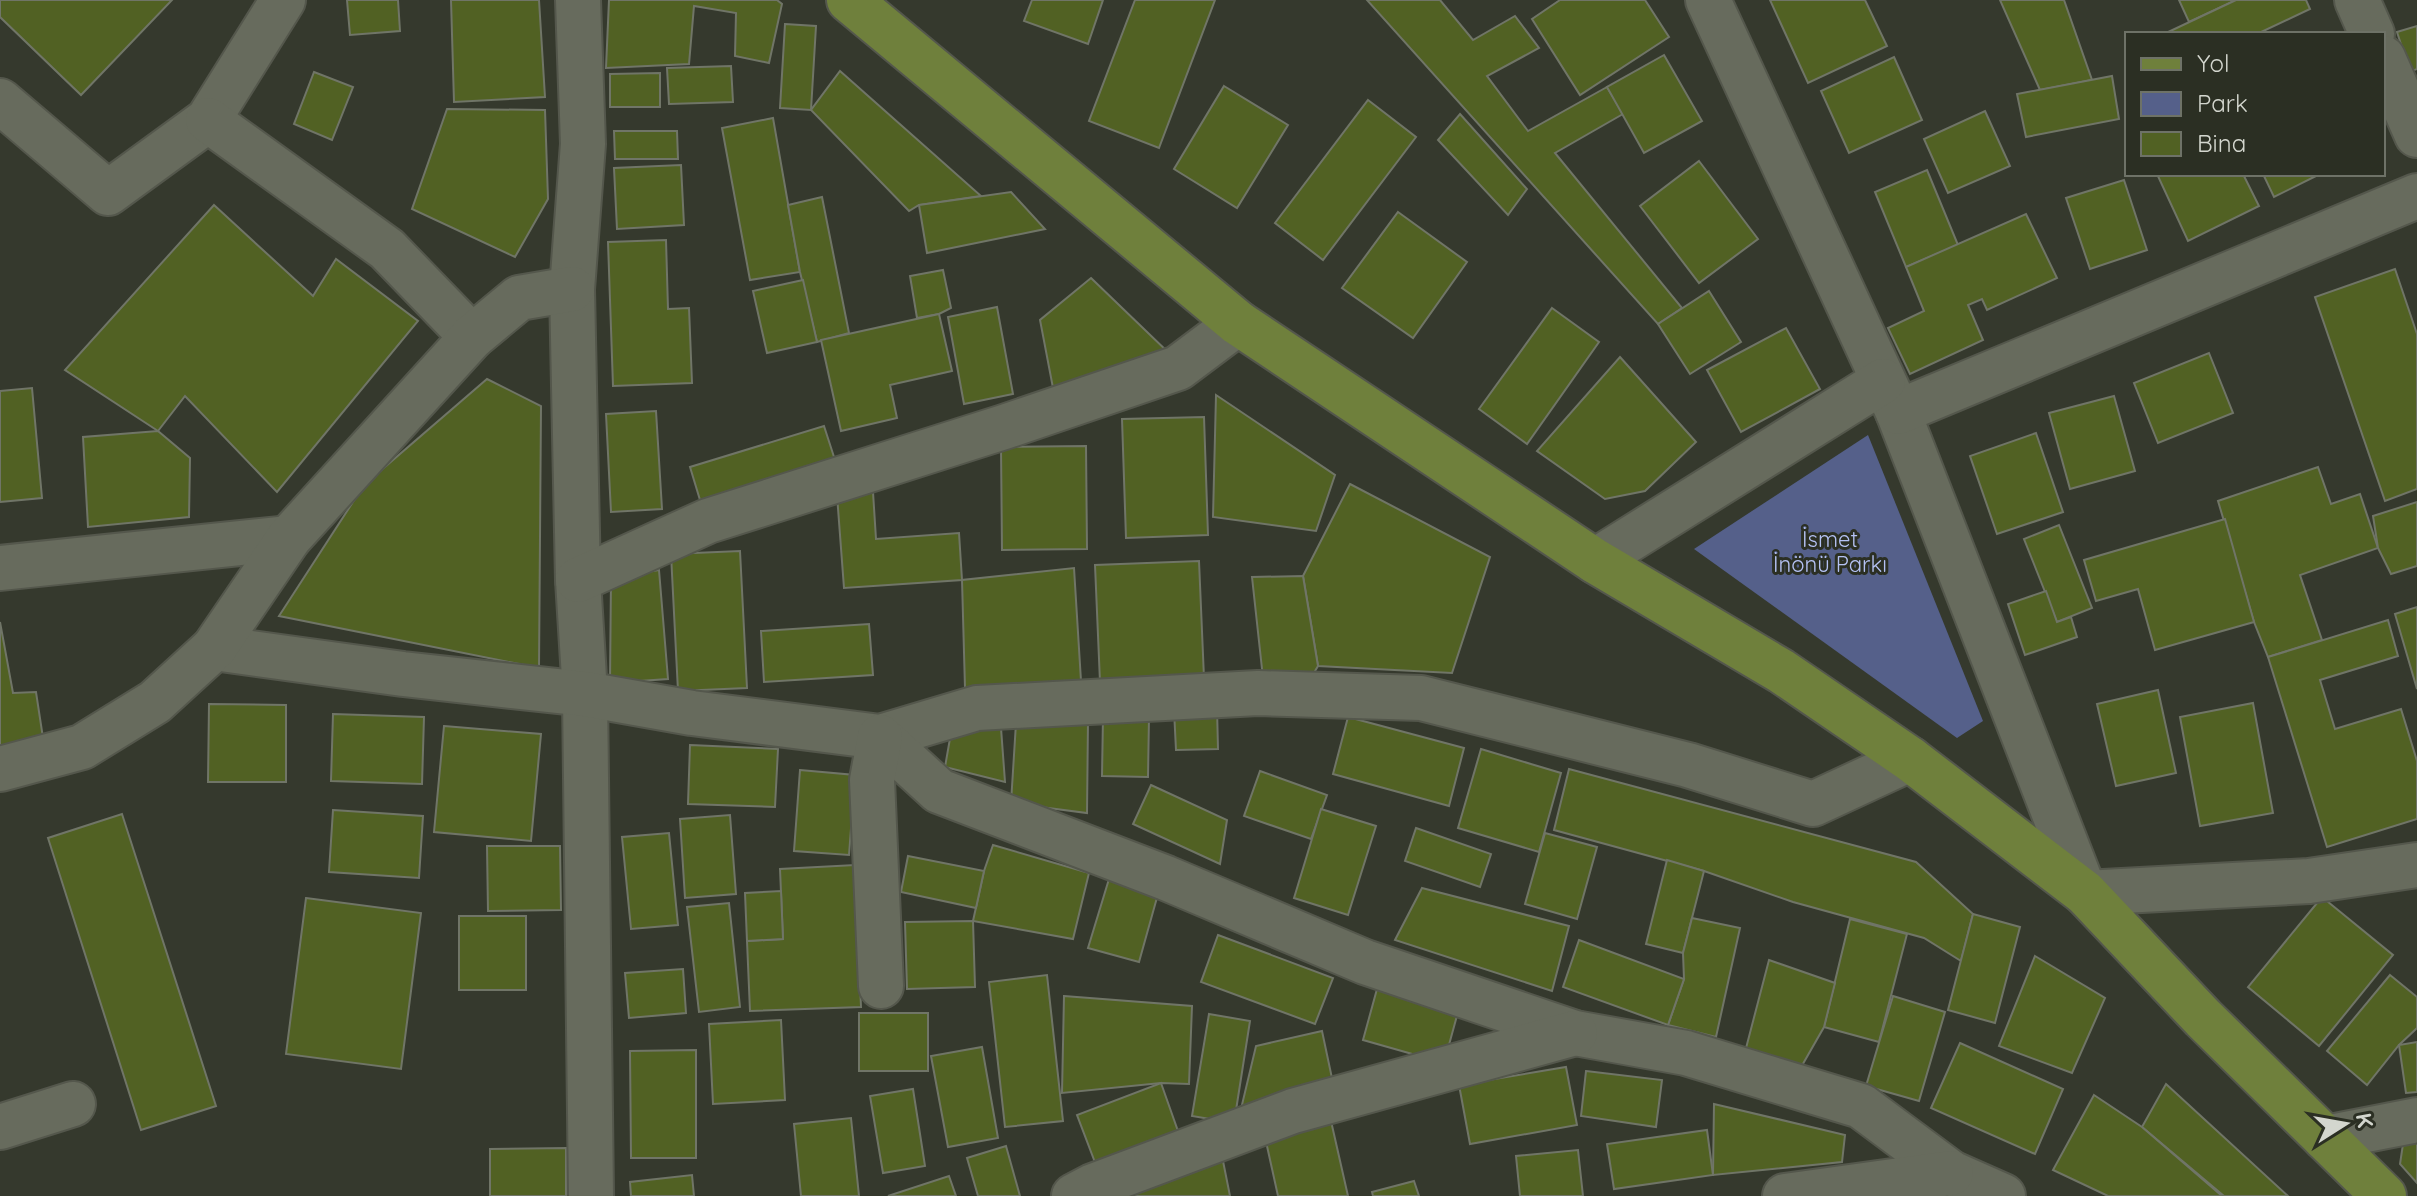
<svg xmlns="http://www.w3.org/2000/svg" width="2417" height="1196" font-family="Quicksand,sans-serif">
  <rect width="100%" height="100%" fill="#35392d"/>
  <polygon fill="#55608a" points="1868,435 1983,721 1957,738 1694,549"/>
  <g fill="#516123" stroke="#707567" stroke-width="2">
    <polygon points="0,0 172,0 81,95 0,17"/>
    <polygon points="347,0 398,0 400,31 350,35"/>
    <polygon points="451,0 539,0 545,97 454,102"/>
    <polygon points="609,0 777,0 782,4 769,63 735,56 736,13 694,6 689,64 606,68"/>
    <polygon points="1032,0 1103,0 1088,44 1024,21"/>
    <polygon points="1135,0 1215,0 1159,148 1089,121"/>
    <polygon points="1367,0 1440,0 1473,40 1515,16 1539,48 1487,76 1528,131 1607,87 1623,114 1555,153 1682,308 1658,324"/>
    <polygon points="1560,0 1645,0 1669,37 1580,95 1532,19"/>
    <polygon points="1770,0 1865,0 1887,46 1808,83"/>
    <polygon points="2000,0 2064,0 2092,80 2040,90"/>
    <polygon points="2179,0 2236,0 2189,22"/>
    <polygon points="2236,0 2306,0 2310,9 2257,34 2164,34"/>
    <polygon points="785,24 816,26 811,110 780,108"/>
    <polygon points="2417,26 2417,69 2410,72 2397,32"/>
    <polygon points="1664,55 1702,121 1644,153 1607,87"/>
    <polygon points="1894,57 1922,120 1849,153 1821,91"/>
    <polygon points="731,66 733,102 669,104 667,68"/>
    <polygon points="840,71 981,196 919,205 909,211 811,110"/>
    <polygon points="314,72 353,87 332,140 294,124"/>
    <polygon points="660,73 660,107 610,107 610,74"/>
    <polygon points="2112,76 2119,119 2026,137 2017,94"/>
    <polygon points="1224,86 1288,125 1237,208 1174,169"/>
    <polygon points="1368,100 1416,137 1323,260 1275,223"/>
    <polygon points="447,109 545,110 548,199 515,257 412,209"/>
    <polygon points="1985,111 2010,166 1948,193 1924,139"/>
    <polygon points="1460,114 1527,189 1508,215 1438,140"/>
    <polygon points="773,118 800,272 750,280 722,128"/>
    <polygon points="614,131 677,131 678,159 615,159"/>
    <polygon points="1699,161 1758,239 1699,283 1640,206"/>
    <polygon points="681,165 684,225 617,229 614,168"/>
    <polygon points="1927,170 1958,245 1906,267 1875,192"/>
    <polygon points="2157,174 2243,174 2259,206 2188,241"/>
    <polygon points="2263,174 2320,174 2274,197"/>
    <polygon points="2124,180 2147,250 2090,269 2066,198"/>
    <polygon points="1011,192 1045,229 927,253 919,205"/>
    <polygon points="822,197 849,333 817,342 800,272 788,205"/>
    <polygon points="214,205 313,296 336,259 418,321 277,492 185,396 158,431 65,370"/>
    <polygon points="1398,212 1467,262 1413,338 1342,288"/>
    <polygon points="2026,214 2057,278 1987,310 1982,299 1968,305 1983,340 1910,374 1888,328 1924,311 1906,267"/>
    <polygon points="666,240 668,309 689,308 692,383 613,386 608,242"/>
    <polygon points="2395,269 2417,334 2417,489 2385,501 2315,297"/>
    <polygon points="943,270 951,308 939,314 917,318 910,276"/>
    <polygon points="1091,278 1171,355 1053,388 1040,320"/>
    <polygon points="803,280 817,342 767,353 753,291"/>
    <polygon points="1709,291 1741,342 1690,374 1658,324"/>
    <polygon points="997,307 1013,394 964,404 948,317"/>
    <polygon points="1552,308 1599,342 1527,444 1479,409"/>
    <polygon points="939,314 952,371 890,385 897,418 841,431 821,340"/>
    <polygon points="1786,328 1820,389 1741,432 1707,370"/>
    <polygon points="2209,353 2233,413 2158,443 2134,383"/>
    <polygon points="1620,357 1696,442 1645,491 1605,499 1537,451"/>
    <polygon points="487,379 541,406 539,668 279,616 364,485"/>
    <polygon points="32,388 42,498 0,502 0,391"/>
    <polygon points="1216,395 1335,475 1316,531 1213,517"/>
    <polygon points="2114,396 2135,471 2070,489 2049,413"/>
    <polygon points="656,411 662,509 611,512 606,414"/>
    <polygon points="1204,417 1208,535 1126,538 1122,419"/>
    <polygon points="824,426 835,460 700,500 690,467"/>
    <polygon points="158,431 190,458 189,517 88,527 83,437"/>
    <polygon points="2036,433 2063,512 1997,534 1970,456"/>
    <polygon points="1086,446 1087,549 1002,550 1001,447"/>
    <polygon points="2318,467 2331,504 2360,494 2378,548 2300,575 2322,640 2268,657 2254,622 2218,501"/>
    <polygon points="1350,484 1490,557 1452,673 1318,666 1303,576"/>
    <polygon points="873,492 876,539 959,533 962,580 844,588 837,495"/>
    <polygon points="2417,502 2417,566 2391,574 2378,548 2373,516"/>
    <polygon points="2225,519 2254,622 2155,650 2138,589 2096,601 2084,560"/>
    <polygon points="2059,525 2092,608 2057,622 2024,539"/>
    <polygon points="740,551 747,688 678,691 671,554"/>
    <polygon points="1199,561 1204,678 1100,682 1095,565"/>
    <polygon points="1074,568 1081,681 965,688 962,580"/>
    <polygon points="659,570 668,679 610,683 611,578"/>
    <polygon points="1303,576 1318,666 1312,676 1263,678 1252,577"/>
    <polygon points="2046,591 2057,622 2071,617 2077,637 2025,655 2008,604"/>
    <polygon points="2417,607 2417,689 2395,614"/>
    <polygon points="2388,620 2398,656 2320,680 2335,729 2401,709 2417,761 2417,819 2327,847 2268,657"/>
    <polygon points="0,622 13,693 36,692 43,738 0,746"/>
    <polygon points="869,624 873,675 764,682 761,631"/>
    <polygon points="2158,690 2176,773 2116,786 2097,704"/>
    <polygon points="2253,703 2273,813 2200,826 2180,717"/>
    <polygon points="209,704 286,705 286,782 208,782"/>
    <polygon points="1217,708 1218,749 1176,750 1174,710"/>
    <polygon points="333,714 424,717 422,784 331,781"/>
    <polygon points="1103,716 1149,717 1148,777 1102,776"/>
    <polygon points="1348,717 1464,748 1449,806 1333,774"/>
    <polygon points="1088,720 1087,813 1011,803 1016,723"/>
    <polygon points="444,726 541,734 531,841 434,832"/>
    <polygon points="952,727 1001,728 1005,782 945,767"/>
    <polygon points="690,745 778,749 775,807 688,804"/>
    <polygon points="1481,749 1561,773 1539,852 1458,828"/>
    <polygon points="1569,769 1916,862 1973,914 1961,961 1924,938 1793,902 1704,871 1554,830"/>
    <polygon points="800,770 855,775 849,855 794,851"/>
    <polygon points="1260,771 1327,795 1311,839 1244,816"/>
    <polygon points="1151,785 1227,820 1220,864 1133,824"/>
    <polygon points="1321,809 1376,826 1348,915 1294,898"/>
    <polygon points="333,810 423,816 419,878 329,872"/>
    <polygon points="122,814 216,1106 141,1130 48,838"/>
    <polygon points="730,815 736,894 685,898 680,819"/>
    <polygon points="1416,828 1491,854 1480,887 1405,861"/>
    <polygon points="669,833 678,925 631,929 622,837"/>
    <polygon points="1545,833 1597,847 1577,919 1525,904"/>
    <polygon points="993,845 1089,873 1073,939 973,921 984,871"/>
    <polygon points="487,846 560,846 561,910 488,911"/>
    <polygon points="908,856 984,871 976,908 901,892"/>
    <polygon points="1667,860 1704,871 1683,953 1646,944"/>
    <polygon points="855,865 861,1007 750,1011 747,941 783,939 780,869"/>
    <polygon points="1109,879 1158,894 1139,962 1088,948"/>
    <polygon points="1422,888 1569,926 1552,991 1395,940"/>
    <polygon points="781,891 783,939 747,941 745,893"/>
    <polygon points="2322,897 2393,955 2319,1046 2248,987"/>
    <polygon points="306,898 421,913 401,1069 286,1054"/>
    <polygon points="729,903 740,1007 699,1012 687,907"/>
    <polygon points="1973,914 2020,927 1995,1023 1948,1010"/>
    <rect x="459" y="916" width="67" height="74"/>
    <polygon points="1692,918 1740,928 1716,1037 1668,1025 1684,979 1683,953"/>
    <polygon points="1850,919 1907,934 1879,1042 1824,1027"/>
    <polygon points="973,921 975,987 907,989 905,922"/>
    <polygon points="1218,935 1333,978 1315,1024 1201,982"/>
    <polygon points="1579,940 1684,979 1668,1025 1563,987"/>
    <polygon points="2035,956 2105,998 2072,1073 1999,1046"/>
    <polygon points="1769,960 1835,983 1824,1027 1800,1069 1745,1052"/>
    <polygon points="683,969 686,1013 629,1018 625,973"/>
    <polygon points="1047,975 1063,1121 1005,1127 989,982"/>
    <polygon points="2390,975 2417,997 2417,1028 2399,1045 2367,1085 2327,1051"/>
    <polygon points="1377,989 1458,1012 1444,1063 1363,1040"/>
    <polygon points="1064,996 1192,1006 1189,1084 1161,1083 1062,1093"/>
    <polygon points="1893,996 1945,1012 1919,1101 1866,1086"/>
    <rect x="859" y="1013" width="69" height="58"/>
    <polygon points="1209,1014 1250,1021 1234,1123 1192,1116"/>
    <polygon points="781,1020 785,1100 713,1104 709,1024"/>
    <polygon points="1322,1031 1333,1083 1241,1109 1256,1046"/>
    <polygon points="2417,1042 2417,1092 2406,1093 2399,1045"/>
    <polygon points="1960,1043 2063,1089 2035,1154 1931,1108"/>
    <polygon points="982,1047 998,1138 948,1147 931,1056"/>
    <polygon points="696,1050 696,1158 631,1158 630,1051"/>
    <polygon points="1566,1067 1577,1125 1470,1144 1459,1085"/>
    <polygon points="1586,1071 1662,1080 1656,1127 1581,1116"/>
    <polygon points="1161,1083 1179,1134 1096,1165 1077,1115"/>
    <polygon points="2166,1084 2288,1196 2224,1196 2142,1127"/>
    <polygon points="913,1089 925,1166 883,1173 870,1096"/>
    <polygon points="2094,1095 2142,1127 2222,1196 2108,1196 2053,1170"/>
    <polygon points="1714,1104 1845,1135 1842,1162 1713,1175"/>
    <polygon points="851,1118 859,1196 801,1196 794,1124"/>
    <polygon points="1331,1121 1348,1196 1278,1196 1265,1137"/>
    <polygon points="1707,1130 1713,1175 1614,1189 1607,1144"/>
    <polygon points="2417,1141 2417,1183 2400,1164 2403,1144"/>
    <polygon points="1006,1146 1020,1196 978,1196 967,1158"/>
    <polygon points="566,1148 566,1196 490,1196 490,1149"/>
    <polygon points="1578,1150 1583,1196 1520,1196 1516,1156"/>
    <polygon points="1223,1161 1230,1196 1121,1196 1121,1192"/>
    <polygon points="692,1175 694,1196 631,1196 630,1182"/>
    <polygon points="949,1176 956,1196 888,1196"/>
    <polygon points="1414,1181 1419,1196 1373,1196 1372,1192"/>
  </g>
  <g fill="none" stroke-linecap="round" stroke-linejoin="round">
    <defs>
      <g id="minor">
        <polyline points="578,0 583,144 572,289 578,580 585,694 591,1196"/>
        <polyline points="1708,0 1898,412 2085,893 2309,881 2417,865"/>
        <polyline points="2357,0 2372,34"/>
        <polyline points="2383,58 2417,135"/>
        <polyline points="0,101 108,193 208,120 283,0"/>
        <polyline points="208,120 387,249 472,337"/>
        <polyline points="1898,412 2417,196"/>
        <polyline points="1595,561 1883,381"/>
        <polyline points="0,568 289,538"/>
        <polyline points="578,580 708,521 1004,427 1178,368 1238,323"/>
        <polyline points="214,648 403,674 585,694 692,713 880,737 977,708 1258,693 1421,698 1688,765 1813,804 1910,759"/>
        <polyline points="880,737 939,791 1166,878 1365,962 1575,1033 1686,1053 1861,1106 1951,1173 2003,1196"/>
        <polyline points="880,737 872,780 881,986"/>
        <polyline points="0,769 82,747 155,702 214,648 289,538 472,337 519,298 572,289"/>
        <polyline points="0,1127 73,1104"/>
        <polyline points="2325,1138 2417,1120"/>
        <polyline points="1074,1196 1093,1186 1293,1111 1575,1033"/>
        <polyline points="1785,1196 1951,1173"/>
      </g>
      <polyline id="major" points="849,0 1238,323 1595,561 1781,671 1910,759 2085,893 2203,1018 2384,1196"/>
    </defs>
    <use href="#minor" stroke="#54574c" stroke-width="48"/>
    <use href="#major" stroke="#54574c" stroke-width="48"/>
    <use href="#minor" stroke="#676b5d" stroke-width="44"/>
    <use href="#major" stroke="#6f803c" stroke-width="44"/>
  </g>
  <g text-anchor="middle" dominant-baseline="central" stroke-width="6" stroke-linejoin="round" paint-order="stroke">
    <g font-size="22" fill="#b5c2f4" stroke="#2b2f23">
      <text x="1830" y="539">İsmet<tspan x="1830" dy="25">İnönü Parkı</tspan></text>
    </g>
  </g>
  <rect x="2125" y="32" width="260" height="144" fill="#2b2f23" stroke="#6e7267" stroke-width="2"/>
  <rect x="2141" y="58" width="40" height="12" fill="#6f803c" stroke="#6e7267" stroke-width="2"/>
  <text x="2197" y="72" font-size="24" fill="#d3d6ce">Yol</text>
  <rect x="2141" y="92" width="40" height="24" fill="#55608a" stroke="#6e7267" stroke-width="2"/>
  <text x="2197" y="112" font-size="24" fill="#d3d6ce">Park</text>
  <rect x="2141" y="132" width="40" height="24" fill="#516123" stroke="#6e7267" stroke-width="2"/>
  <text x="2197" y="152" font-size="24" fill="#d3d6ce">Bina</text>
  <g transform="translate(2345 1124) rotate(79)" stroke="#2b2f23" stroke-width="6" paint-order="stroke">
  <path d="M0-6L14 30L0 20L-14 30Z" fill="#d3d6ce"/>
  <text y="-12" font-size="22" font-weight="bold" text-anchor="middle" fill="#d3d6ce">K</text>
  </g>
</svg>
